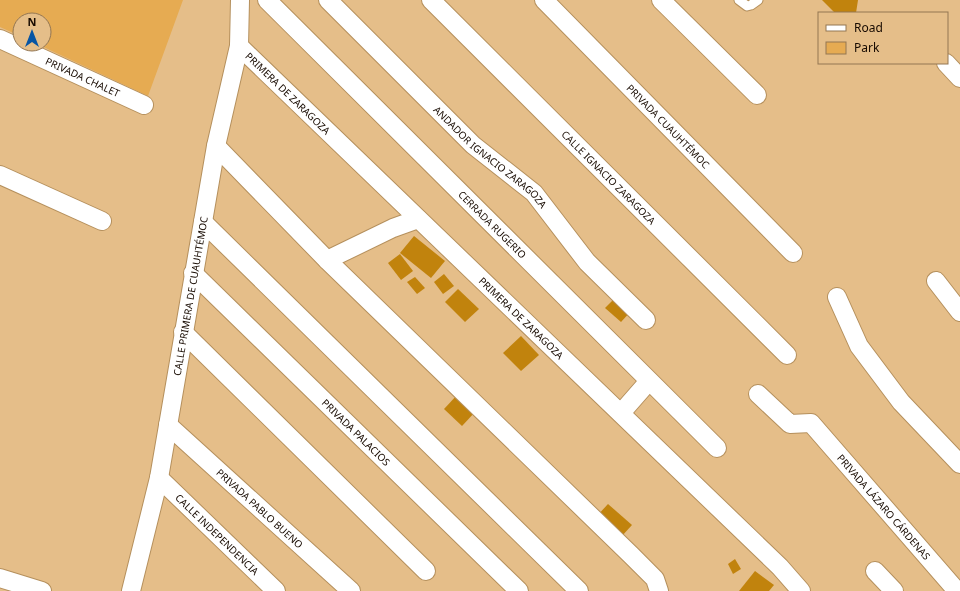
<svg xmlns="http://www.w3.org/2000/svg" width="960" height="591" font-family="'Noto Sans',sans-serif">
  <rect width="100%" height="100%" fill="#e5be89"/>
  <polygon fill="#e6ab52" points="0,0 183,0 148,96 37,44 44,44 44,20 20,20 20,36 0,27"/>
  <g fill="#c1830d">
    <polygon points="822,0 858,0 856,13 835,13"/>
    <polygon points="414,236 445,261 431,278 400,253"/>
    <polygon points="400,254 413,271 401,280 388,263"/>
    <polygon points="444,274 454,286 443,294 434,282"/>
    <polygon points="415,277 425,288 417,294 407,282"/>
    <polygon points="458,289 479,309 465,322 445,302"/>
    <polygon points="617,296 632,310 621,322 605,308"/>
    <polygon points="521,336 539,355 521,371 503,353"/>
    <polygon points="458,394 476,411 462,426 444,409"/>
    <polygon points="608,504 632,525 621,537 596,517"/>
    <polygon points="735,559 741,569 733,574 728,564"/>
    <polygon points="755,571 774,585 769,591 739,591"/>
  </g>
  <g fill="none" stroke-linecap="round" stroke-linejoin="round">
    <defs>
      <polyline id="service" points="739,0 747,6 751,5 758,0"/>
      <g id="minor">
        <path id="s1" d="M267,0l450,448"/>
        <path id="s2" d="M328,0l145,145 61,48 53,69 59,58"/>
        <path id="s3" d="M431,0l356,355"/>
        <path id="s4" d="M544,0l249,253"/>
        <polyline points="661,0 757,95"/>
        <path id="s5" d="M0,39l144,66"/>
        <path id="s6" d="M239,46l541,521 21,24"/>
        <polyline points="946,63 960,78"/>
        <polyline points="216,146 327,260 631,555 655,579 659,591"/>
        <polyline points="0,175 102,221"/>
        <polyline points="203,222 579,591"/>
        <polyline points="327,260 393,228 418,219"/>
        <path id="s7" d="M193,273l326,318"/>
        <polyline points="936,281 960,312"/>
        <polyline points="837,297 859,346 901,402 960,464"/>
        <polyline points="183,332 426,571"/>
        <path id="s8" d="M758,394l32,30 21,-1 146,168"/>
        <polyline points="621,413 649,381"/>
        <path id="s9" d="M168,425l183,166"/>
        <path id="s10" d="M159,478l117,113"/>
        <polyline points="875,571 894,591"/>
        <polyline points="0,578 42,591"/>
        <path id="s11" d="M131,591l28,-113 57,-332 23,-100 1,-46"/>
      </g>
    </defs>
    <use href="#service" stroke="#b5905d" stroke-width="11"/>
    <use href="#minor" stroke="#b5905d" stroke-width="20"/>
    <use href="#service" stroke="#fff" stroke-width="9"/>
    <use href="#minor" stroke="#fff" stroke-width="18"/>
  </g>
  <g text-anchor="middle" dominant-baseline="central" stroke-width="4" stroke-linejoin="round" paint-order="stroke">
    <g font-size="10" fill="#170a00" stroke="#e5be89">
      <text stroke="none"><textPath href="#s5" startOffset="91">PRIVADA CHALET</textPath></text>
      <text stroke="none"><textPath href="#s6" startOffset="68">PRIMERA DE ZARAGOZA</textPath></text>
      <text stroke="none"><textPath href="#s4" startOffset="177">PRIVADA CUAUHTÉMOC</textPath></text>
      <text stroke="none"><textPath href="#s2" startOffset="226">ANDADOR IGNACIO ZARAGOZA</textPath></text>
      <text stroke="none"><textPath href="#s3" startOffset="251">CALLE IGNACIO ZARAGOZA</textPath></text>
      <text stroke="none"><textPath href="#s1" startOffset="318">CERRADA RUGERIO</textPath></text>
      <text stroke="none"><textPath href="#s11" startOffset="301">CALLE PRIMERA DE CUAUHTÉMOC</textPath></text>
      <text stroke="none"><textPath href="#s6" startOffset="392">PRIMERA DE ZARAGOZA</textPath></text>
      <text stroke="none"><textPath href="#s7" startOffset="228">PRIVADA PALACIOS</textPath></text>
      <text stroke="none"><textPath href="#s8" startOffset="176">PRIVADA LÁZARO CÁRDENAS</textPath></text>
      <text stroke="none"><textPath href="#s9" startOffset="124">PRIVADA PABLO BUENO</textPath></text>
      <text stroke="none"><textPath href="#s10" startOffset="81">CALLE INDEPENDENCIA</textPath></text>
    </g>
  </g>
  <rect x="818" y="12" width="130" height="52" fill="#e5be89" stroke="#937652"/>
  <rect x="826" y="25" width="20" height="6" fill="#ffffff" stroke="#937652"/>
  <text x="854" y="32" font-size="12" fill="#170a00">Road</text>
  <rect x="826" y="42" width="20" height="12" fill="#e6ab52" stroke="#937652"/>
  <text x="854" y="52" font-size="12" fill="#170a00">Park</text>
  <g transform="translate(32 32)"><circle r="19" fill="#e5be89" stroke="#937652"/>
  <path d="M0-3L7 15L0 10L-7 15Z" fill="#0755a4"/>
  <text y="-6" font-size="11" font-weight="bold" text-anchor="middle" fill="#170a00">N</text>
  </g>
</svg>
